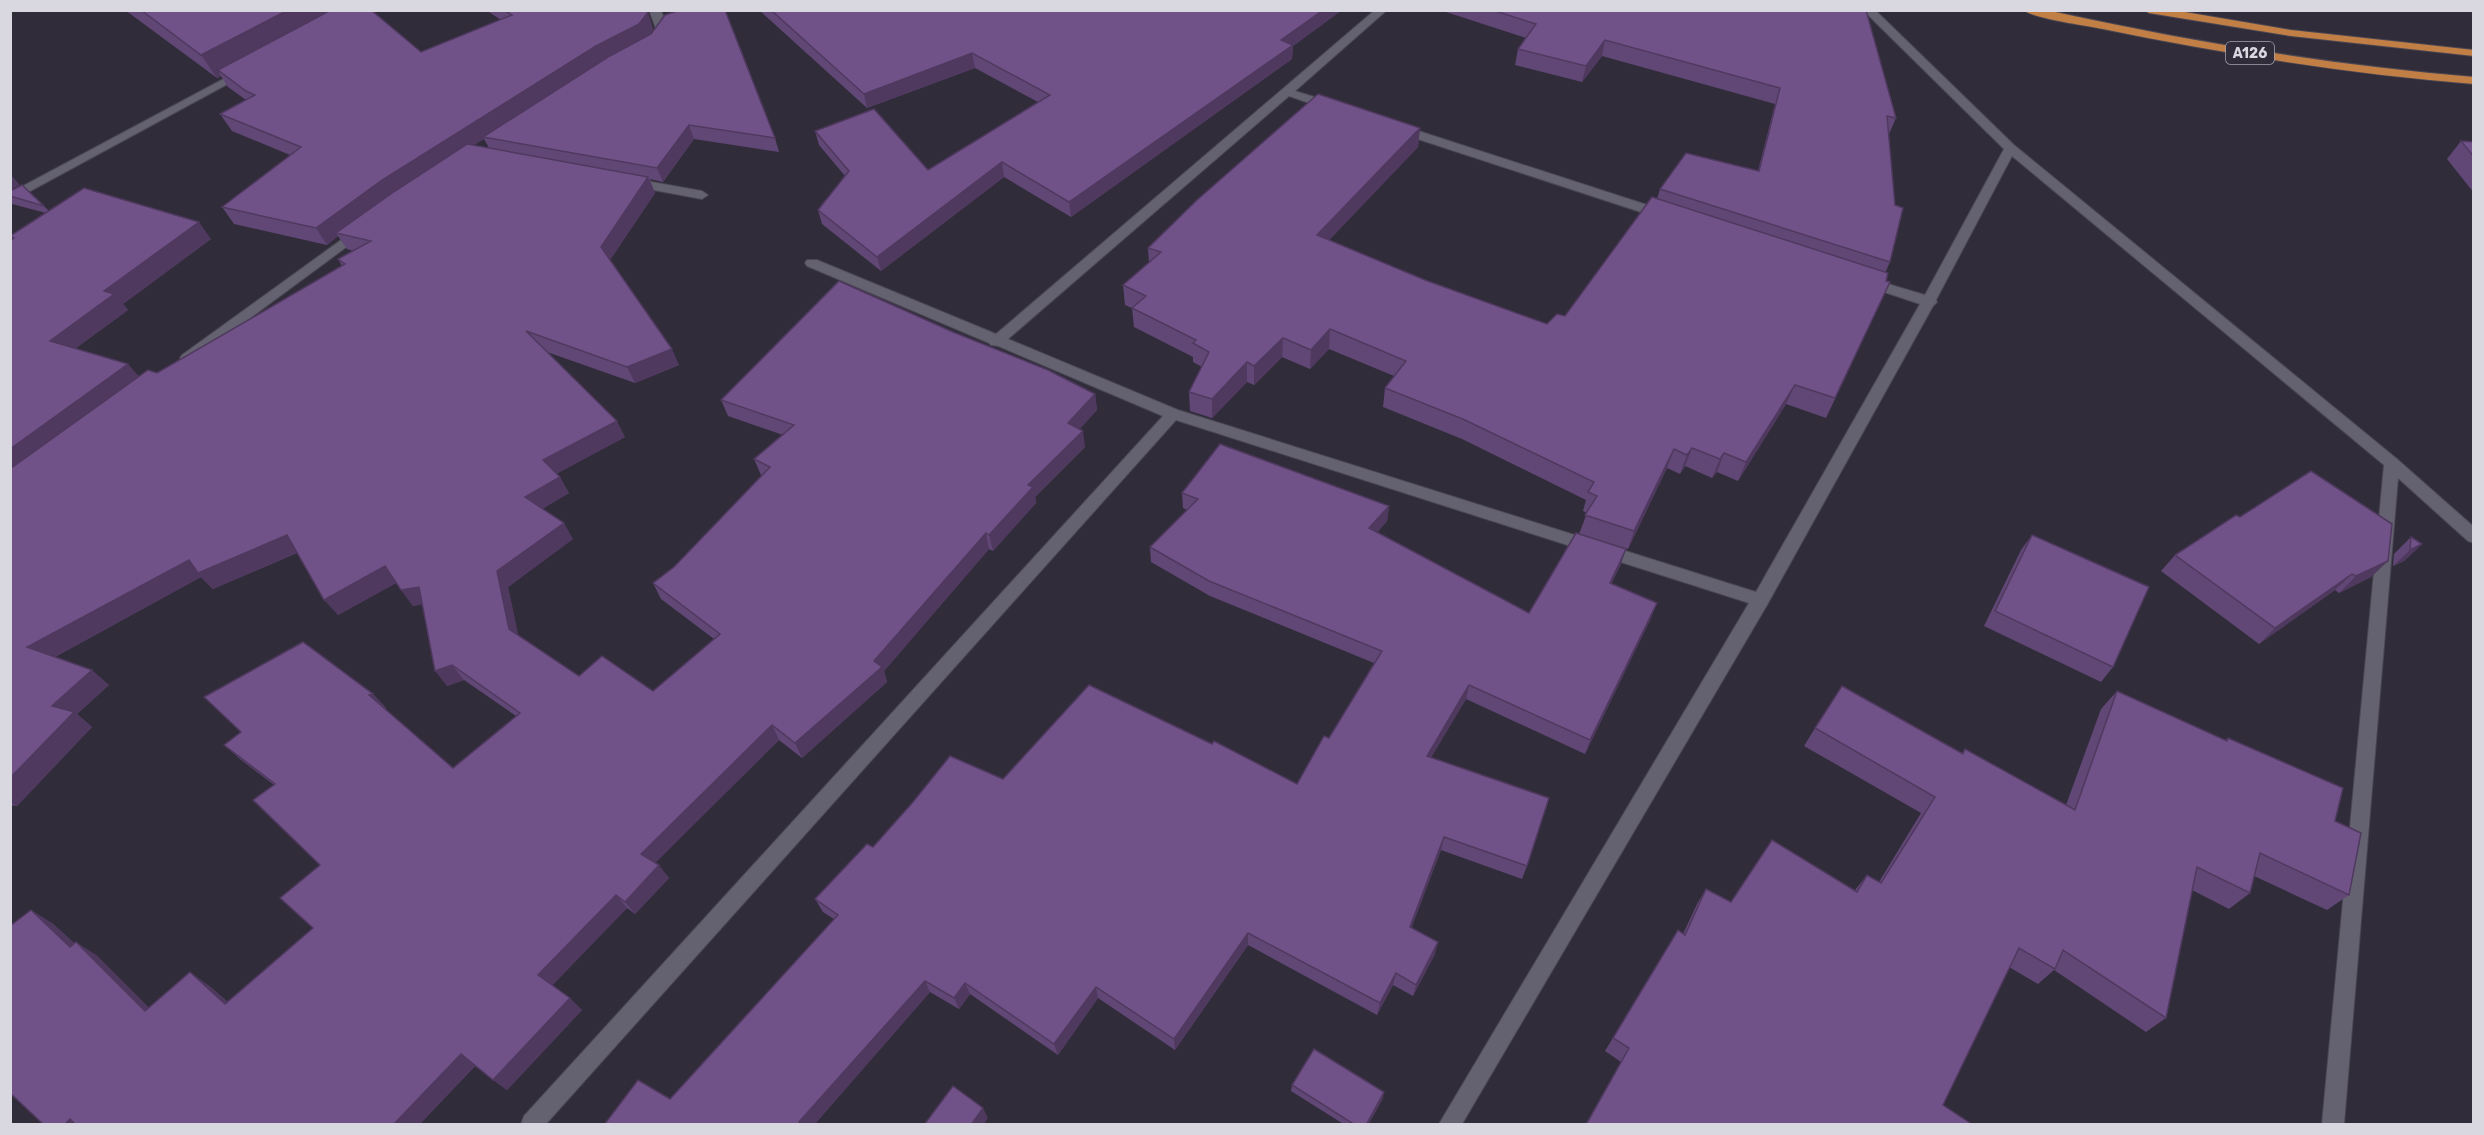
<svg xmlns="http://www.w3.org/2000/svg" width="2484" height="1135" font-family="Rubik,sans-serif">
  <rect width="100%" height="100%" fill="#302c3a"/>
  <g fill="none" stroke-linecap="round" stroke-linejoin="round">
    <defs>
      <g id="minor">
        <polygon points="649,10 661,10 668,29 657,43 653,44 647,41 656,29"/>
        <polygon points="1375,10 1387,10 1295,91 1334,103 1334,109 1326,109 1289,96 1008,339 1178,410 1756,592 1920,304 1860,284 1858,281 1865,277 1925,295 2004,149 1863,10 1875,10 2014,145 2397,459 2474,527 2474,543 2468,541 2398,478 2344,1124 2322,1124 2384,465 2012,156 1936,300 1937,302 1933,306 1767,605 1462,1124 1439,1124 1749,603 1176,420 546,1124 521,1124 524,1116 1163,416 998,346 991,345 989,343 807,266 805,263 807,260 817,260 996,334"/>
        <polygon points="244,68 250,71 248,73 10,202 10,193"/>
        <polygon points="1397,124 1669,212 1671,215 1664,219 1659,218 1393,131 1393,125"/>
        <polygon points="630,178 702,191 708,195 702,199 626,185 624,182"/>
        <polygon points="359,227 366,231 364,234 192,361 182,361 180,358 182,355"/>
      </g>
      <g id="trunk">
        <path d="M2023,10h23c141,31 283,55 428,67v7c-125,-10 -249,-30 -371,-55 -19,-4 -67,-10 -80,-19z"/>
        <polygon points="2144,10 2173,10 2291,30 2474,50 2474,56 2291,36 2149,13"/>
      </g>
    </defs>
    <use href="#minor" stroke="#4a4753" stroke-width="2"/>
    <use href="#trunk" stroke="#4a4753" stroke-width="2"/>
    <use href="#minor" fill="#646170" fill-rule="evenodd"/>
    <use href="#trunk" fill="#c17e45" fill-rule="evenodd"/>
  </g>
  <g fill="#614775" fill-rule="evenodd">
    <path d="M125,10h246l50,42 80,-32 -15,-10h161l6,19 -4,7 126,102 4,14 -85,-13 -31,43 -13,-3 5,14 -45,67 69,105 -44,18 -88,-31 78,85 -69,37 13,19 -27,16 31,30 -65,48 10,48 61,41 74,15 61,-52 -53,-40 -8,-16 21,-16 88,-92h-1l-7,-16 29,-24 -55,-19 -7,-16 232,-68 142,62 2,16 -18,19 6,18 -50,50 1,6 -43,48 -4,-2 -105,122 3,11 -85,76 -23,-18 -124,123 14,15 -34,36 -8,-6 -75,77 30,25 -75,80 -32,-24 -56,59h-375l8,-202 22,20 22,12 53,53 59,-23 20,17 85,-74 7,-63 -46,-80 -34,-26 -16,-14 149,-51 13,14 -1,1 68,59 63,-52 -52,-36 -17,6 -25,-82 -9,2 -17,-23 -58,32 -41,-62 -84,36 -12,-12 -146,80 54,28 -32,29 15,13 -75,79 -7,-1v-564l2,-1 -2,-4 36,-23 -34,-9 -2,-2v-11l34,15 5,5 162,28 -88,65 5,6 -52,38 63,28 18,-3 185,-107 -4,-7 15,-8 -6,-2 -9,-13 -11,9 -93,-21 -12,-17 68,-52 -58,-24 -12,-17 26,-14 -18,-13 -7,-11 -4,2zM484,139l5,9 -16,-3z"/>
    <polygon points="759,10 1342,10 1293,46 1292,59 1071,217 1004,177 881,271 822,224 818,210 845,176 819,145 815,131 928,170 1038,102 975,68 867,108"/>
    <polygon points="1440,10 1866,10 1896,118 1889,134 1890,262 1885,273 1886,281 1890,282 1826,418 1786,404 1738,481 1717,472 1712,478 1685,466 1680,474 1667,468 1628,549 1579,534 1587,513 1583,511 1586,500 1462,439 1383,407 1385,388 1394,376 1329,349 1310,369 1282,357 1254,385 1247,382 1212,418 1190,411 1189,392 1202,367 1193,362 1193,357 1134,327 1132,308 1125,305 1123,285 1149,263 1148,248 1420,128 1418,147 1329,240 1425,280 1547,324 1565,316 1657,199 1660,189 1758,171 1775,104 1602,56 1582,82 1515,65 1518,49 1526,38"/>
    <polygon points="2461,141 2474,142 2474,193 2447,159"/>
    <polygon points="1182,493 1389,506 1387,521 1377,532 1529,613 1621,564 1611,584 1651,618 1585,754 1466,699 1431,757 1527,866 1522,879 1441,850 1411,928 1435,954 1413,996 1393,985 1377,1015 1248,945 1175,1050 1098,998 1058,1055 970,994 959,1009 930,992 814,1125 604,1125 670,1099 834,919 823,912 815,899 873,847 1003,779 1297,784 1329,738 1374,663 1210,596 1151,562 1150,547 1187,510 1183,508"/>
    <polygon points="2240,517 2371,577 2339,593 2335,590 2259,644 2161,571 2175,555"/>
    <polygon points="2032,535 2113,667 2101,682 1984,626 2021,550"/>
    <polygon points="2411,537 2422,544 2404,561 2393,566 2394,554"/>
    <polygon points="2117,691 2225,740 2228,738 2335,821 2349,895 2327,910 2254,876 2250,893 2229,909 2192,890 2166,1018 2146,1032 2054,970 2038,984 2009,967 1943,1105 1973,1125 1585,1125 1621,1062 1605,1051 1678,930 1683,934 1697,904 1706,889 1731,902 1855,890 1867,875 1879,882 1921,813 1804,746 1815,728 1962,753 1965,749 2066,805 2101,709"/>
    <polygon points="1292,1085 1383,1098 1368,1125 1345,1125 1291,1091"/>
  </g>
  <g fill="#4f395f">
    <polygon points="288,10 346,10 218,70 221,76 217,78 201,55"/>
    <polygon points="1323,10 1342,10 1293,46 1292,59 1071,217 1069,202 1281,40"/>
    <polygon points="648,12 653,29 645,40 483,137 484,139 336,233 338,236 327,245 316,228 382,180"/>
    <polygon points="1605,40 1602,56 1582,82 1586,66"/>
    <polygon points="972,53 975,68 867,108 864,94"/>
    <polygon points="689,125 694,139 663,182 657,168"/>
    <polygon points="1420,128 1418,147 1316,254 1317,235"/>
    <polygon points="1002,162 1004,177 881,271 877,257"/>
    <polygon points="10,174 20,185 10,190"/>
    <polygon points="648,177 655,193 608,263 601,247"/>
    <polygon points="199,222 211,239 123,304 128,310 64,357 50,341 104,291"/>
    <polygon points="1330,329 1329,349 1310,369 1311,350"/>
    <polygon points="1283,338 1282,357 1254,385 1254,366"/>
    <polygon points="672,349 679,365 635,383 627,367"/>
    <polygon points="1247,362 1247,382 1212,418 1212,399"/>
    <polygon points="128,364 142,380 10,477 10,449"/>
    <polygon points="1795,385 1786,404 1738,481 1746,462"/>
    <polygon points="1095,394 1097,410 1070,440 1068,423"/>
    <polygon points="617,421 625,437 552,476 543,460"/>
    <polygon points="1083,431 1085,447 1035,497 1036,503 993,551 989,535 1028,485"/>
    <polygon points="1692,448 1685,466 1680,474 1687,455"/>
    <polygon points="1674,449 1667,468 1628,549 1634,531"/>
    <polygon points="1724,453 1717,472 1712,478 1720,459"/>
    <polygon points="560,477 569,493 535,513 525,497"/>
    <polygon points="1389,506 1387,521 1368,544 1369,528"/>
    <polygon points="564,523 573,539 508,587 520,644 509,629 497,571"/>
    <polygon points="986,533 989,549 884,671 887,682 802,758 795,743 874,661"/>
    <polygon points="287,535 301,551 213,589 201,577 45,662 27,647 189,560"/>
    <polygon points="2422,544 2404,561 2393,566 2410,550"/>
    <polygon points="1626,549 1621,564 1604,598 1610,583"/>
    <polygon points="2388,561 2371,577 2339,593 2356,576"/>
    <polygon points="385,566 398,582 338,615 324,600"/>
    <polygon points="2352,574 2335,590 2259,644 2275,628"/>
    <polygon points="419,587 431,603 413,606 401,590"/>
    <polygon points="1657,603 1651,618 1585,754 1590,740"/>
    <polygon points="452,665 464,680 447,686 435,671"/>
    <polygon points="92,670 109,685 77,714 92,727 17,806 10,802 10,778 52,706"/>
    <polygon points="1469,685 1466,699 1424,770 1427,756"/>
    <polygon points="373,694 386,708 382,710 369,695"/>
    <polygon points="772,725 779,740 651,867 641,854"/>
    <polygon points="1444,837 1441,850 1407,940 1410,927"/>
    <polygon points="659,865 669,878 635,914 625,902"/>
    <polygon points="616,895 627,908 551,987 538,975"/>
    <polygon points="31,910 52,923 91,959 70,947"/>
    <polygon points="1248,933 1248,945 1175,1050 1174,1039"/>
    <polygon points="76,942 96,955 164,1023 145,1011"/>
    <polygon points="1438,942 1435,954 1413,996 1416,985"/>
    <polygon points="190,972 208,985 243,1015 225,1004"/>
    <polygon points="1396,973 1393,985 1377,1015 1380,1003"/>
    <polygon points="925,981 930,992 814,1125 802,1125 799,1122"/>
    <polygon points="965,983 970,994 959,1009 954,998"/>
    <polygon points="1096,987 1098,998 1058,1055 1054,1044"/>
    <polygon points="570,998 582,1010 507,1090 493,1080"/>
    <polygon points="461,1054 475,1065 419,1125 393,1125"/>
    <polygon points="1384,1092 1383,1098 1368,1125 1366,1125"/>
    <polygon points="983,1108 988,1118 983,1125 971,1125"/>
    <polygon points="70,1119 81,1125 64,1125"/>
  </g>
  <g fill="#715288" stroke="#4f395f" stroke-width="1.5">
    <polygon points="141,10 288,10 201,55"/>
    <polygon points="331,10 371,10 421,52 512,15 504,10 647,10 648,12 639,24 596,46 382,180 316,228 222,207 301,147 220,114 255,95 246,91 218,70"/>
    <polygon points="680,10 725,10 775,138 689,125 657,168 483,137 608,57 651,34 665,15"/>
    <polygon points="771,10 1323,10 1281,40 1293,45 1069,202 1002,162 877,257 818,210 849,171 815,131 874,109 928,170 1050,95 972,53 864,94"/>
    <polygon points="1492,10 1866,10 1896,118 1887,116 1895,205 1903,208 1890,262 1660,189 1686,153 1759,171 1780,88 1605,40 1586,66 1518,49 1536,24"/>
    <polygon points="1318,94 1420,128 1317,235 1425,280 1547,324 1557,314 1565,316 1652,197 1888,273 1886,281 1890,282 1835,398 1795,385 1746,462 1724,453 1720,459 1692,448 1687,455 1674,449 1634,531 1585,515 1597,496 1588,492 1594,482 1465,420 1385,388 1406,361 1330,329 1311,350 1283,338 1254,366 1247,362 1212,399 1189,392 1209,352 1193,343 1196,340 1132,308 1146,296 1123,285 1161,252 1148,248 1197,200"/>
    <polygon points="2461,141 2474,142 2474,157"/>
    <polygon points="467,144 648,177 601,247 672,349 627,367 526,331 617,421 543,460 560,477 525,497 564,523 497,571 509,629 579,676 602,656 653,691 720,634 653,583 674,567 770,467 754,459 794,425 721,400 839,281 953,332 1048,370 1095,394 1068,423 1083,431 1028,485 1033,487 989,535 986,533 874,661 882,667 795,743 772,725 641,854 659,865 625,902 616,895 538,975 570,998 493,1080 461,1054 393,1125 76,1125 70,1119 64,1125 44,1125 10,1093 10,926 31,910 70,947 76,942 145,1011 190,972 225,1004 313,928 280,898 320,865 253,800 275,784 224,745 241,732 204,697 303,642 373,694 369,695 453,768 520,713 452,665 435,671 419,587 401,590 385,566 324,600 287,535 198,573 189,560 27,647 92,670 52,706 74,712 10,778 10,469 148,370 157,373 345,264 338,259 371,241 336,233 395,191"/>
    <polygon points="22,185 44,206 10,196 10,191"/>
    <polygon points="84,188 199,222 104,291 114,294 50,341 128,364 10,449 10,241 14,238 10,236"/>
    <polygon points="1220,444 1389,506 1369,528 1529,613 1576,533 1626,549 1610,583 1657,603 1590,740 1469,685 1427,756 1549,798 1527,866 1444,837 1410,927 1438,942 1416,985 1396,973 1380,1003 1248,933 1174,1039 1096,987 1054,1044 965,983 954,998 925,981 799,1122 803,1125 604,1125 638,1080 670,1099 838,915 815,899 867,844 873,847 913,802 950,756 1003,779 1089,685 1212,744 1214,741 1297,784 1324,736 1329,738 1382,651 1209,581 1150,547 1198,499 1182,493"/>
    <polygon points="2311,471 2392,524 2388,561 2356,576 2352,574 2275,628 2175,555 2236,515 2240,517"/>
    <polygon points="2032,535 2149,587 2113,667 1995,611"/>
    <polygon points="2411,537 2422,544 2410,550"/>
    <polygon points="1842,686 1963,754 1965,749 2075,810 2117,691 2227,741 2228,738 2343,788 2335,821 2361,833 2349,895 2260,853 2250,893 2197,867 2166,1018 2063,950 2055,969 2019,948 1943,1105 1973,1125 1586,1125 1629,1048 1613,1038 1678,930 1685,935 1706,889 1731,902 1772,840 1857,892 1867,875 1881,883 1935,797 1815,728"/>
    <polygon points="1314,1049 1384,1092 1366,1125 1355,1125 1292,1085"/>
    <polygon points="953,1086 983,1108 971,1125 924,1125"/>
  </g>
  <g text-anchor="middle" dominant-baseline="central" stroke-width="4.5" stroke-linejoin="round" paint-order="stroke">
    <rect fill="#302c3a" stroke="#a6a4ae" stroke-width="1.5" x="2226" y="42" width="48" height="22" rx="4.5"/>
    <g font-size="14" font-weight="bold" fill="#d9d7e0">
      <text x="2250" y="53">A126</text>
    </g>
  </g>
  <rect width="2484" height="1135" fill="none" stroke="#d9d7e0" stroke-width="24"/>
</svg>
